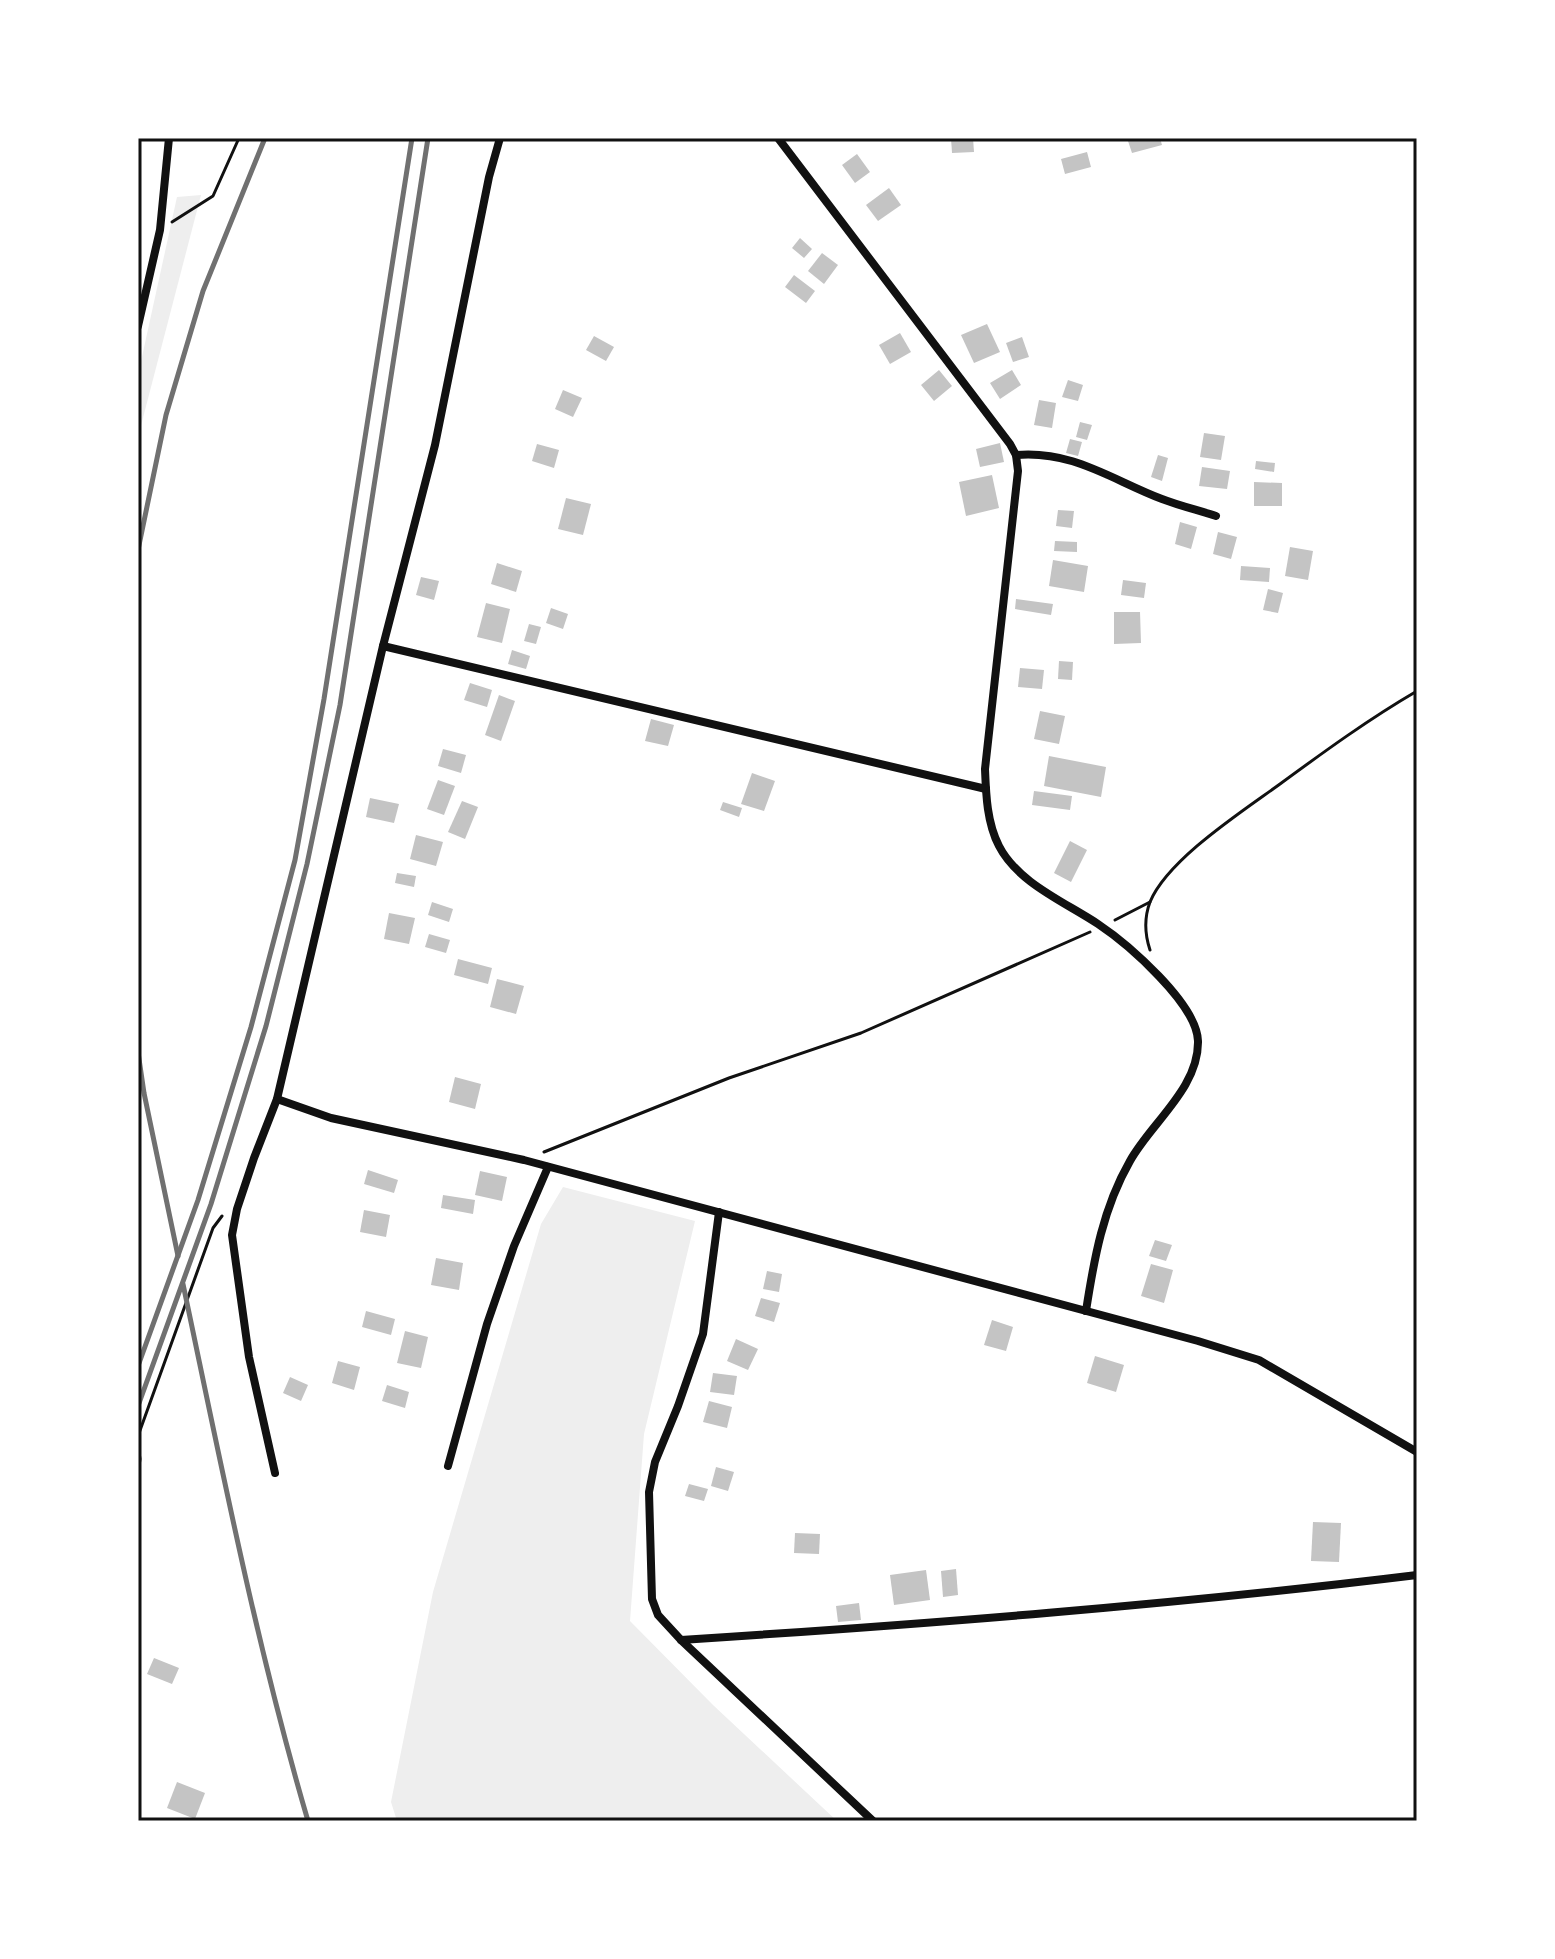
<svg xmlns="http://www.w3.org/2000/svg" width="1555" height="1959" font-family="Inter,sans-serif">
  <rect width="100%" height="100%" fill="#fff"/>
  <g fill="#eee">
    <polygon points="201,195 138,437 138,375 177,197"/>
    <polygon points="563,1187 695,1221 644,1434 630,1621 713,1705 837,1821 397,1821 391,1802 433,1592 541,1224"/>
  </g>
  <g fill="#c4c4c4">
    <polygon points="951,138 973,138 974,152 952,153"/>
    <polygon points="1138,138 1160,138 1162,145 1132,153 1128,141"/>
    <polygon points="1087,152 1091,167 1065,174 1061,159"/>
    <polygon points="857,154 870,172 855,183 842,165"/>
    <polygon points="889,188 901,205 878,221 866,205"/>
    <polygon points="800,238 812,249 804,258 792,248"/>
    <polygon points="822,253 838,265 824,284 808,271"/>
    <polygon points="794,275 815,291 806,303 785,287"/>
    <polygon points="987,324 1000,352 974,363 961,335"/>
    <polygon points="900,333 911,352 890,364 879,345"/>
    <polygon points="594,336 614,347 606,361 586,350"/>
    <polygon points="1022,337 1029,357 1013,362 1006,343"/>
    <polygon points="939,370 952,386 934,401 921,385"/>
    <polygon points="1012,370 1021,385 1000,399 990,383"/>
    <polygon points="1068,380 1083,385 1078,401 1062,397"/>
    <polygon points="563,390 582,398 573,417 555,409"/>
    <polygon points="1039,400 1056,403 1052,428 1034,425"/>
    <polygon points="1080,422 1092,425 1087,440 1076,437"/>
    <polygon points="1204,433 1225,436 1221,460 1200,457"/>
    <polygon points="1070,439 1082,442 1078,456 1066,453"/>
    <polygon points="1000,443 1004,462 980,467 976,449"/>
    <polygon points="537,444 559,450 554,468 532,461"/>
    <polygon points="1158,455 1168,458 1162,481 1151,477"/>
    <polygon points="1256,461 1275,463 1274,472 1255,469"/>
    <polygon points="1202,467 1230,471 1227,489 1199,486"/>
    <polygon points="992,475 999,508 966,516 959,482"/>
    <polygon points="1254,482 1282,483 1282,506 1254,506"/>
    <polygon points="566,498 591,504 583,535 558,529"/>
    <polygon points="1058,510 1074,511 1072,528 1056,526"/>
    <polygon points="1180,522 1197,527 1191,549 1175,544"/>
    <polygon points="1218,532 1237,537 1231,559 1213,554"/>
    <polygon points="1055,541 1077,542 1077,552 1054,551"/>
    <polygon points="1290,547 1313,551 1308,580 1285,576"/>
    <polygon points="1053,560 1088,566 1084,592 1049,586"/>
    <polygon points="497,563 522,571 516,592 491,584"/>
    <polygon points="1241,566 1270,568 1269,582 1240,580"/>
    <polygon points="421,577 439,581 434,600 416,595"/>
    <polygon points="1123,580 1146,583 1144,598 1121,595"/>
    <polygon points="1268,589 1283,593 1278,613 1263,610"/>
    <polygon points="1016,599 1053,604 1051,615 1015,609"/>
    <polygon points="486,603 510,609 502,643 477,637"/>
    <polygon points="551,608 568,614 563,629 546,623"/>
    <polygon points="1114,612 1140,612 1141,643 1114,644"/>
    <polygon points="529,624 541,627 536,644 524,641"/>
    <polygon points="512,650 530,656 526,669 508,664"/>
    <polygon points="1059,661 1073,662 1072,680 1058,679"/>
    <polygon points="1020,668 1044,670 1042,689 1018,687"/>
    <polygon points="470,683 492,690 487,707 464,700"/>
    <polygon points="499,695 515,701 501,741 485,735"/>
    <polygon points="1040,711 1065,716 1059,744 1034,739"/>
    <polygon points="651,719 674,725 668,746 645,741"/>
    <polygon points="443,749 466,755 461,773 438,766"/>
    <polygon points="1049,756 1106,767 1101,797 1044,786"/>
    <polygon points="752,773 775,781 764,811 741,804"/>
    <polygon points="438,780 455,786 444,815 427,809"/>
    <polygon points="1034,791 1072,796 1070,810 1032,805"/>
    <polygon points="370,798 399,804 394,823 366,817"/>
    <polygon points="462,801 478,807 465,839 448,832"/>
    <polygon points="723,802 742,808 739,817 720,810"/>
    <polygon points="416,835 443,842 436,866 410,859"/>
    <polygon points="1070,841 1087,850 1071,882 1054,873"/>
    <polygon points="397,873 416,876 414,887 395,883"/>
    <polygon points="432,902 453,909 449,922 428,915"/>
    <polygon points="389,913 415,918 409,944 384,939"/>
    <polygon points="429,934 450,940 446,953 425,947"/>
    <polygon points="458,959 492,968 488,984 454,975"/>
    <polygon points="497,979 524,986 516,1014 490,1007"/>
    <polygon points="455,1077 481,1084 475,1109 449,1102"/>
    <polygon points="368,1170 398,1180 394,1193 364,1184"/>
    <polygon points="480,1171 507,1177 502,1201 475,1195"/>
    <polygon points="443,1195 475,1200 473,1214 441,1208"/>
    <polygon points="364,1210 390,1215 386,1237 360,1232"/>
    <polygon points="1155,1240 1172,1245 1166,1261 1149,1256"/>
    <polygon points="436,1258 463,1263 459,1290 431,1285"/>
    <polygon points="1151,1264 1173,1270 1164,1303 1141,1296"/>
    <polygon points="767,1271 782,1274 779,1292 763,1289"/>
    <polygon points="761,1298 780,1303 774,1322 755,1316"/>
    <polygon points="366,1311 395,1319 391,1335 362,1327"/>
    <polygon points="992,1320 1013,1327 1006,1351 984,1345"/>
    <polygon points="405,1331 428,1337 421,1368 397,1363"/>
    <polygon points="736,1339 758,1349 748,1370 727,1361"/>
    <polygon points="1095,1356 1124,1365 1116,1392 1087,1383"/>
    <polygon points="338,1361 360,1367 354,1390 332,1383"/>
    <polygon points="713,1373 737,1376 734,1395 710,1392"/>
    <polygon points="290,1377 308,1385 301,1401 283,1393"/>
    <polygon points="387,1385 409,1392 405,1408 382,1401"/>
    <polygon points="709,1401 732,1407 727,1428 703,1422"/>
    <polygon points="716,1467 734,1472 728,1491 711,1486"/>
    <polygon points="689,1484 708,1489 704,1501 685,1496"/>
    <polygon points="1313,1522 1341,1523 1339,1562 1311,1561"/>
    <polygon points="795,1533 820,1534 819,1554 794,1553"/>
    <polygon points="956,1569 958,1595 943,1597 941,1571"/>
    <polygon points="926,1570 930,1600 894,1605 890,1575"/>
    <polygon points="859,1603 861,1620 838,1622 836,1606"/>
    <polygon points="154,1658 179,1668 172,1684 147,1674"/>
    <polygon points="177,1782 205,1793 195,1819 167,1808"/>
  </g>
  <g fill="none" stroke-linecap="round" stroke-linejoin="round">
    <g stroke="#111" stroke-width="3">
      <polyline points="172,222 213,196 239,138"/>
      <polyline points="1115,920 1150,902"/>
      <path d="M1150,950c-5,-15 -6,-32 0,-48 18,-43 93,-91 130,-118 45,-33 89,-65 137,-93"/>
      <polyline points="544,1152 729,1078 861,1033 1090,932"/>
      <polyline points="138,1436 213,1228 222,1216"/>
      <polyline points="138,1445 140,1459 138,1474"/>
    </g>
    <g stroke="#111" stroke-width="8">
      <path d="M778,138l232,306 6,11 2,16 -33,298c1,26 2,54 14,77 19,37 66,56 99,78 30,20 99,80 100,117 1,47 -47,82 -68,120 -27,47 -36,98 -44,150"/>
      <polyline points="138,326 160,230 169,138"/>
      <path d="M1016,455c57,-5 96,25 146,44 18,7 36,11 54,17"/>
      <polyline points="383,646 986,789"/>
      <polyline points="277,1099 331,1118 524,1160 1198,1341 1259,1360 1417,1452"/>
      <polyline points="719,1212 703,1334 678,1406 655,1462 649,1492 652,1599 658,1615 681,1640 873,1821"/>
      <polyline points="448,1466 487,1324 514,1246 548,1167"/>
      <polyline points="275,1473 249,1357 232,1235 237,1209 254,1158 277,1099 383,646 435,445 489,177 500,138"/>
      <path d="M681,1640c246,-16 491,-35 736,-65"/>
    </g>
    <g stroke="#707070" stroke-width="5">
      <polyline points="138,550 166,415 203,291 265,138"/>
      <polyline points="138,1052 144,1093 178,1256"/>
      <path d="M183,1284c38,180 73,360 125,537"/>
      <polyline points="138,1366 198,1200 251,1027 295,860 324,699 412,138"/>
      <polyline points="138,1406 211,1204 266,1026 307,864 340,705 428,138"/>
    </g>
  </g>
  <rect width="1555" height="1959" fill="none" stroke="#ffffff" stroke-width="280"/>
  <rect x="140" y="140" width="1275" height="1679" fill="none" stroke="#111" stroke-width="3"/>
</svg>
